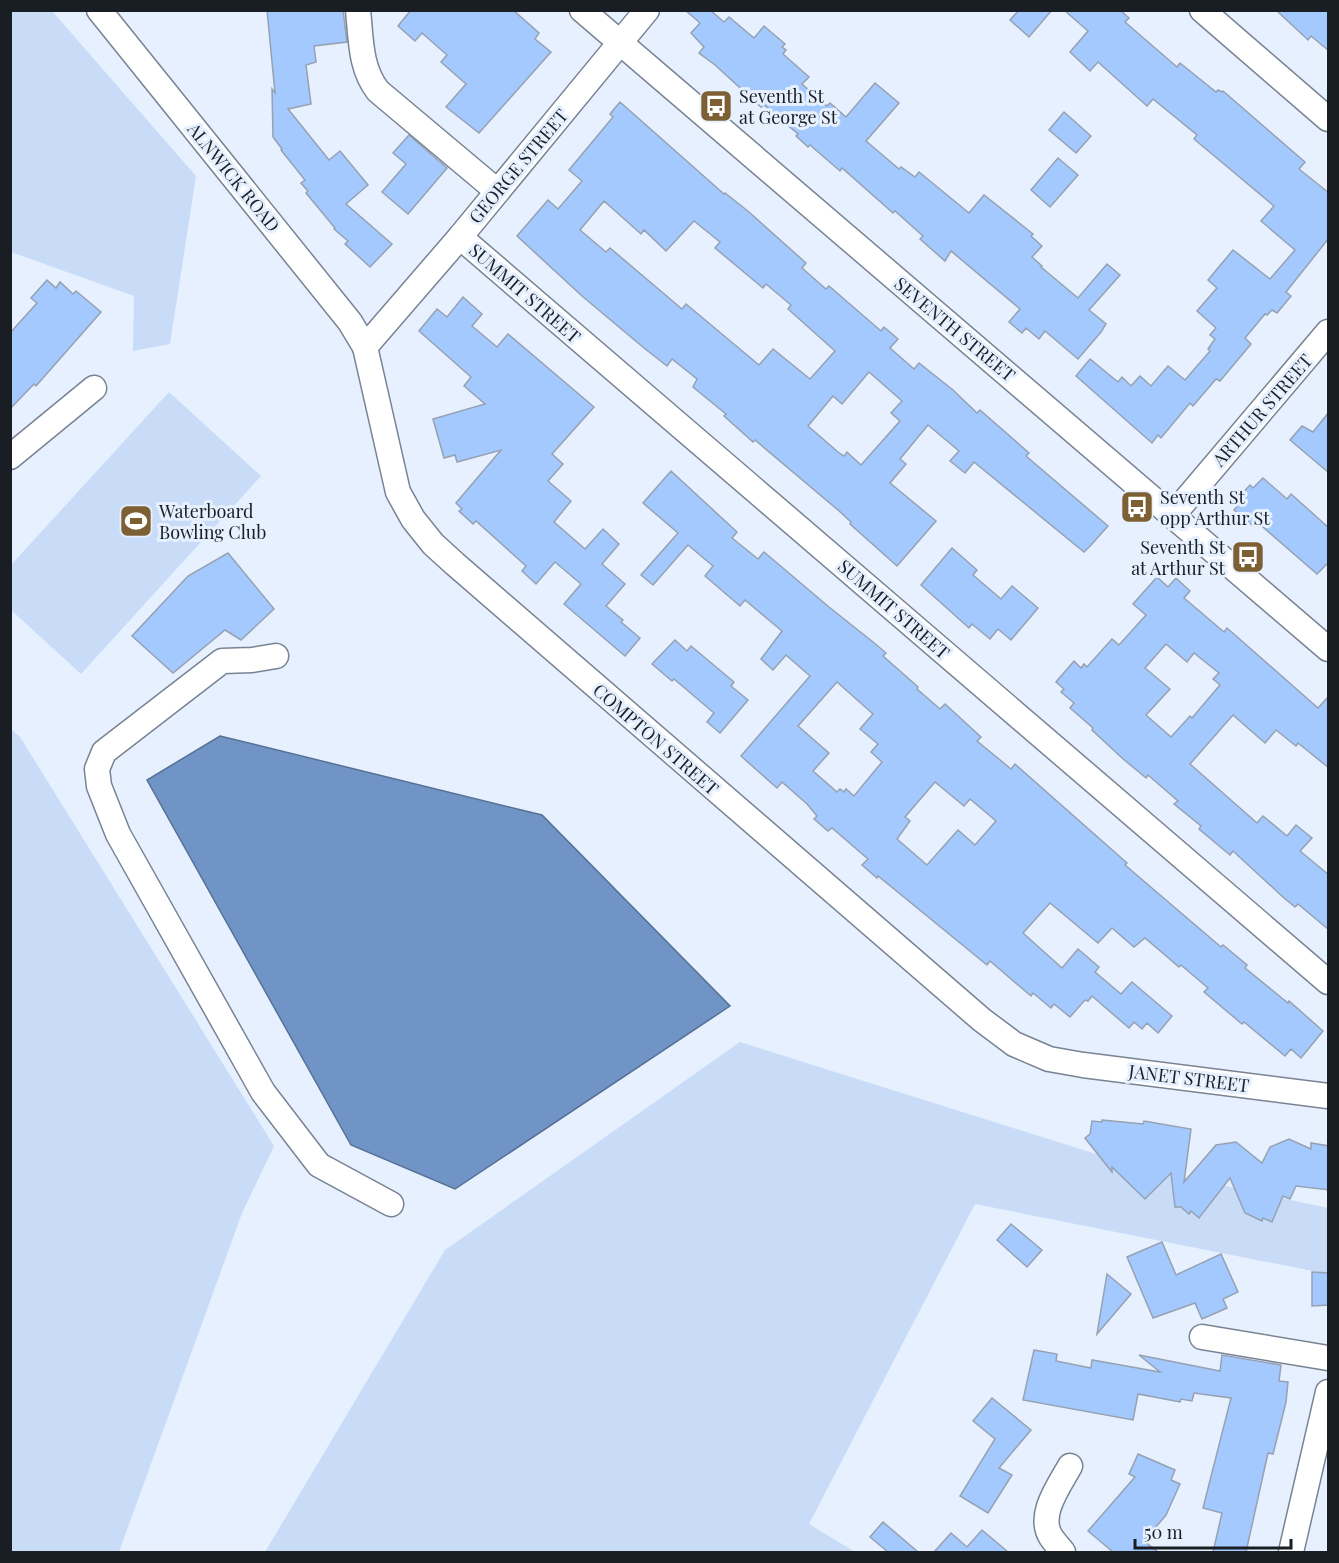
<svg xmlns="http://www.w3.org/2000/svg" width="1339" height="1563" font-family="'Playfair Display',serif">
  <rect width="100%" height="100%" fill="#e6f0fe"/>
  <g fill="#c9dcf7">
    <polygon points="10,11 52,11 196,176 170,344 133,351 134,296 11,252"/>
    <polygon points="169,392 261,476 81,674 11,610 11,565"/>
    <polygon points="10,728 20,737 274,1146 242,1213 119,1552 11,1552"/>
    <polygon points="740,1042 1134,1166 1328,1208 1328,1274 975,1204 809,1524 855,1552 265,1552 445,1250"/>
  </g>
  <polygon fill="#7094c6" stroke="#567195" stroke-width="1.5" points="220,736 542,815 730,1006 455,1189 351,1145 147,780"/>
  <g fill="#a3c9fe" stroke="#96a1b2" stroke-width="1.5" fill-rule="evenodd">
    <polygon points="267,10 343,10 347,42 314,46 316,62 306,65 311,104 288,109 329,160 340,151 368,185 346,204 392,244 370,267 345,244 348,241 334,229 335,228 306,193 308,191 301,183 305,180 281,150 282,149 273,137 272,89 275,93"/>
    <polygon points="411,10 513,10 539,33 535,39 551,52 479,133 446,107 466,84 441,62 447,55 422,33 415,41 398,26"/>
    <polygon points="685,10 710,10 724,22 729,17 754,38 764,26 785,44 782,47 786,50 783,54 809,77 802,84 827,106 830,103 846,117 875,83 899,103 866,141 899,169 901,167 915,177 919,172 969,213 984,195 1033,234 1031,236 1042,246 1032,257 1042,266 1041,267 1078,298 1107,264 1120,275 1089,310 1106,324 1101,332 1078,359 1045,331 1039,339 1026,328 1022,333 1009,322 1020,309 951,251 945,261 920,239 923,236 895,211 893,213 842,168 840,171 810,145 808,147 796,136 798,134 764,105 761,107 715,65 699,53 704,47 691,33 700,23"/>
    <polygon points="1019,10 1052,10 1029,37 1010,20"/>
    <polygon points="1064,10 1120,10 1129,18 1125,22 1177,67 1180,63 1216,92 1218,90 1222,92 1223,91 1305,162 1299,169 1329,193 1329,238 1286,292 1291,296 1277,313 1272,310 1267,315 1265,314 1245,338 1251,344 1220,381 1216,379 1193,406 1190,403 1161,438 1158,435 1152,443 1076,376 1090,359 1118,382 1122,377 1131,386 1140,376 1151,386 1168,366 1185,380 1210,351 1208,349 1215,339 1210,335 1216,328 1197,311 1217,288 1208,280 1233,250 1270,279 1295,250 1261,221 1274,206 1194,139 1197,135 1153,99 1147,106 1098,62 1090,71 1070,52 1088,31"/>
    <polygon points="1276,10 1329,10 1329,51 1311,36 1308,40"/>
    <path d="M620,102l104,92 1,-1 24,19 57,51 -4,5 24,21 3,-3 52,45 3,-4 14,12 -8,9 24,21 5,-6 34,27 24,23 3,-3 49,43 -3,3 82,70 -17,19 -7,7 -110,-90 -9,11 -15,-12 9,-10 -31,-26 -28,34 6,5 -16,19 46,38 -39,45 -47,-42 1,-2 -13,-12 -83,-70 -2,2 -29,-26 2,-2 -33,-27 4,-8 -25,-20 -5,7 -23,-18 -62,-52 -65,-60 31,-36 10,9 24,-28 -13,-11 44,-53 -3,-3zM604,201l37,33 3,-4 22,21 28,-30 26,21 -5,6 48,40 3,-4 25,21 -3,4 47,42 -25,28 -37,-30 -14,16 -73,-61 -4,5 -72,-61 -4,4 -26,-22zM869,372l33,29 -11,12 9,8 -39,44 -14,-13 -3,4 -6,-4 -30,-26 25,-30 9,8z"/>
    <polygon points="1064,112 1091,136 1076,153 1049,130"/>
    <polygon points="409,135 447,168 408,214 382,192 406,164 393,153"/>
    <polygon points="1058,158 1078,175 1050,207 1031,190"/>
    <polygon points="47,280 56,288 60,282 73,294 76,291 101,312 36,386 34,384 10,409 10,333 37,303 31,298"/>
    <polygon points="463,297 482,314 472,326 497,347 508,334 594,407 552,454 563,464 548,481 571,501 554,522 585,549 603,529 619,544 602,564 625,584 606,606 623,620 621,622 640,638 625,656 564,604 581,584 555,562 536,584 522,571 526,566 476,521 473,524 459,511 462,509 456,503 501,450 457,462 455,455 444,458 433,419 485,404 464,386 471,377 419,331 437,309 447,317"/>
    <polygon points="1329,412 1329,473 1290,440 1302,426 1313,432"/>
    <path d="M671,471l66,61 -5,6 26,21 6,-7 65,55 44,35 13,11 -3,3 35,31 -1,2 23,20 5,-5 36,33 -4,4 34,28 4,-5 112,99 -2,2 96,82 2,-2 24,20 -2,3 43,35 1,-2 34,30 -22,27 -10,-9 -6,7 -41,-34 -2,2 -38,-32 4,-4 -27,-23 -2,2 -34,-29 -11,9 -22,-19 -14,15 -48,-40 -27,30 39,35 16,-19 21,18 -4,5 26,22 11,-12 40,34 -14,17 -11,-10 -5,6 -8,-7 -5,6 -37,-32 -4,5 -3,-1 -15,17 -16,-13 -3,4 -18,-15 -2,3 -41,-35 -3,4 -109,-89 -1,2 -15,-13 6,-6 -36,-31 -4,3 -14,-12 3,-3 -10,-12 -25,-22 -5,6 -36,-32 69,-80 -24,-21 -13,15 -12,-11 21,-28 -37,-31 -5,6 -35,-30 8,-10 -25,-21 -35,40 -12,-10 37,-42 -35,-30zM837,682l36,32 -13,15 18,15 -7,8 11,10 -28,34 -8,-7 -2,3 -4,-3 -3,3 -24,-21 16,-18 -31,-27zM935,782l29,24 6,-7 26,22 -21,24 -17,-15 -31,35 -30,-26 13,-18 -5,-4z"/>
    <polygon points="1263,478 1287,499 1291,494 1329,528 1329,562 1317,574 1256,521 1252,525 1234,510 1241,502 1237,499 1250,485 1253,488"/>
    <polygon points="952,548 977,570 973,575 1001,599 1012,586 1038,608 1011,640 998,629 990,639 972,624 969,628 921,585"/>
    <polygon points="228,553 274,609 241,640 225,630 173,673 132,636 188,576"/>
    <path d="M1157,577l11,10 8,-9 14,13 -6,7 40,34 3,-4 91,80 11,-12v72l-31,-25 -2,3 -20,-16 -11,13 -32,-28 -43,49 67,59 6,-7 24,20 9,-11 16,13 -12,13 29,24v55l-31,-26 -3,3 -11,-9 -51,-47 -3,4 -31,-26 2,-3 -27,-22 4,-3 -30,-26 -2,3 -24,-20 -30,-28 1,-2 -23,-20 4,-5 -13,-11 3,-3 -8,-7 18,-21 7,7 3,-4 3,3 25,-28 7,6 27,-30 -13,-11zM1166,644l21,18 7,-9 25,20 -6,6 7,6 -28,33 -2,-2 -19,21 -25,-22 24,-26 -25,-21z"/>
    <polygon points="675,640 687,651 691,646 734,682 731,686 748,700 720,733 707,722 714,713 674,679 672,681 652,664"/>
    <polygon points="1102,1120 1143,1124 1144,1121 1191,1129 1184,1182 1216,1145 1236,1142 1262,1163 1270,1147 1289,1139 1311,1149 1311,1143 1329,1146 1329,1190 1296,1186 1290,1199 1283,1196 1272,1222 1263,1218 1262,1221 1245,1213 1230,1178 1199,1218 1191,1211 1189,1214 1181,1207 1175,1207 1171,1173 1145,1199 1112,1167 1112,1172 1085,1138 1090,1134 1092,1121 1102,1122"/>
    <polygon points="1011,1224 1042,1250 1027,1267 997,1240"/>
    <polygon points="1162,1242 1176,1275 1221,1254 1238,1292 1223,1299 1227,1308 1202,1319 1195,1303 1153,1318 1127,1257"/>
    <polygon points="1312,1272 1329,1273 1329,1305 1312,1306"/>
    <polygon points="1107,1274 1131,1294 1097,1334"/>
    <polygon points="1034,1350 1057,1354 1056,1361 1091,1368 1092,1360 1160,1372 1139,1355 1220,1371 1222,1355 1281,1365 1279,1381 1288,1382 1286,1402 1273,1454 1268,1453 1246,1552 1213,1552 1222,1513 1203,1508 1231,1398 1194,1393 1192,1401 1181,1399 1180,1402 1138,1394 1133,1420 1023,1400"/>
    <polygon points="992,1398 1031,1430 999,1468 1012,1475 988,1513 960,1496 995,1439 973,1421"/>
    <polygon points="1138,1454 1175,1470 1171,1480 1180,1484 1166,1515 1144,1541 1158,1552 1113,1552 1088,1531 1135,1477 1129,1474"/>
    <polygon points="883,1522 918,1552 888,1552 870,1537"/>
    <polygon points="982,1530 1008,1552 934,1552 951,1533 967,1547"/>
  </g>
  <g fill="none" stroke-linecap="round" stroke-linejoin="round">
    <defs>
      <g id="minor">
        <polyline points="99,10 350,322 365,347 398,492 413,519 433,544 455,564 982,1020 1014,1044 1049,1059 1083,1065 1328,1096"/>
        <path d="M358,10c3,29 2,58 20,81l119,100"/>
        <polyline points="582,10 1328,649"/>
        <polyline points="1202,10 1328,119"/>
        <polyline points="460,237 1328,982"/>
        <polyline points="365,347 460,237 647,10"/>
        <polyline points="10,457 94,388"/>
        <polyline points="1173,515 1328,332"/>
        <polyline points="276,656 252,660 222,661 104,752 97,769 99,786 118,834 263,1092 319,1165 391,1204"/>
        <polyline points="1202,1337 1328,1358"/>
        <path d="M1063,1552c-3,-4 -8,-9 -12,-15 -14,-22 8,-51 19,-71"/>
        <polyline points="1291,1552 1328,1392"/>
      </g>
    </defs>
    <use href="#minor" stroke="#788393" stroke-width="27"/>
    <use href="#minor" stroke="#fff" stroke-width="24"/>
  </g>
  <defs>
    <symbol id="bus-square" viewBox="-11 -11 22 22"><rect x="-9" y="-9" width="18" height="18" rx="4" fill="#7c5f33" stroke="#e6f0fe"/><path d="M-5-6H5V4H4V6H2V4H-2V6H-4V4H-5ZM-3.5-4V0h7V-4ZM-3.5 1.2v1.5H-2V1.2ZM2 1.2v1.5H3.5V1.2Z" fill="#fff"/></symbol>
    <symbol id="stadium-square" viewBox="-11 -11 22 22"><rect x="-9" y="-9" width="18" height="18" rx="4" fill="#7c5f33" stroke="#e6f0fe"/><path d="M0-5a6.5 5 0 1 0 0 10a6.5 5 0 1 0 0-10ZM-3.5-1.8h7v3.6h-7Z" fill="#fff"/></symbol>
  </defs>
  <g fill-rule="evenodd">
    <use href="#bus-square" x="697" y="87" width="38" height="38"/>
    <use href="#bus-square" x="1118" y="488" width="38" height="38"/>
    <use href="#stadium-square" x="117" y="502" width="38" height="38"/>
    <use href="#bus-square" x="1229" y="538" width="38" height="38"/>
  </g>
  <g text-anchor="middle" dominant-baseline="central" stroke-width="6" stroke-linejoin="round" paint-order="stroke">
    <g font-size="18" fill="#191e24" stroke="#e6f0fe" text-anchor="start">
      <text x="739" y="96">Seventh St<tspan x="739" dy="21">at George St</tspan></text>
      <text x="1160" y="497">Seventh St<tspan x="1160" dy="21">opp Arthur St</tspan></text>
      <text x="159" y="511">Waterboard<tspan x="159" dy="21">Bowling Club</tspan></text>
      <text x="1225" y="547" text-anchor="end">Seventh St<tspan x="1225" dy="21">at Arthur St</tspan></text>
    </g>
    <g font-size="18" fill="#191e24" stroke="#e6f0fe">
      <text transform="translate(518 166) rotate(-50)">GEORGE STREET</text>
      <text transform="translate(234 177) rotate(51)">ALNWICK ROAD</text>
      <text transform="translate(525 293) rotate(41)">SUMMIT STREET</text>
      <text transform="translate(955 329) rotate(40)">SEVENTH STREET</text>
      <text transform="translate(1262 410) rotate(-49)">ARTHUR STREET</text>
      <text transform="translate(894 609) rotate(41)">SUMMIT STREET</text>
      <text transform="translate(656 739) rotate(41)">COMPTON STREET</text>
      <text transform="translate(1189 1078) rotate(7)">JANET STREET</text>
    </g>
  </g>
  <rect width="1339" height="1563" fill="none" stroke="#191e24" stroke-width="24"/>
  <path d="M1135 1539v9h156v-9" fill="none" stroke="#191e24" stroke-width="3"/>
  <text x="1144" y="1539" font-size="18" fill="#191e24" stroke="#e6f0fe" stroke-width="4.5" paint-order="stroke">50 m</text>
</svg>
